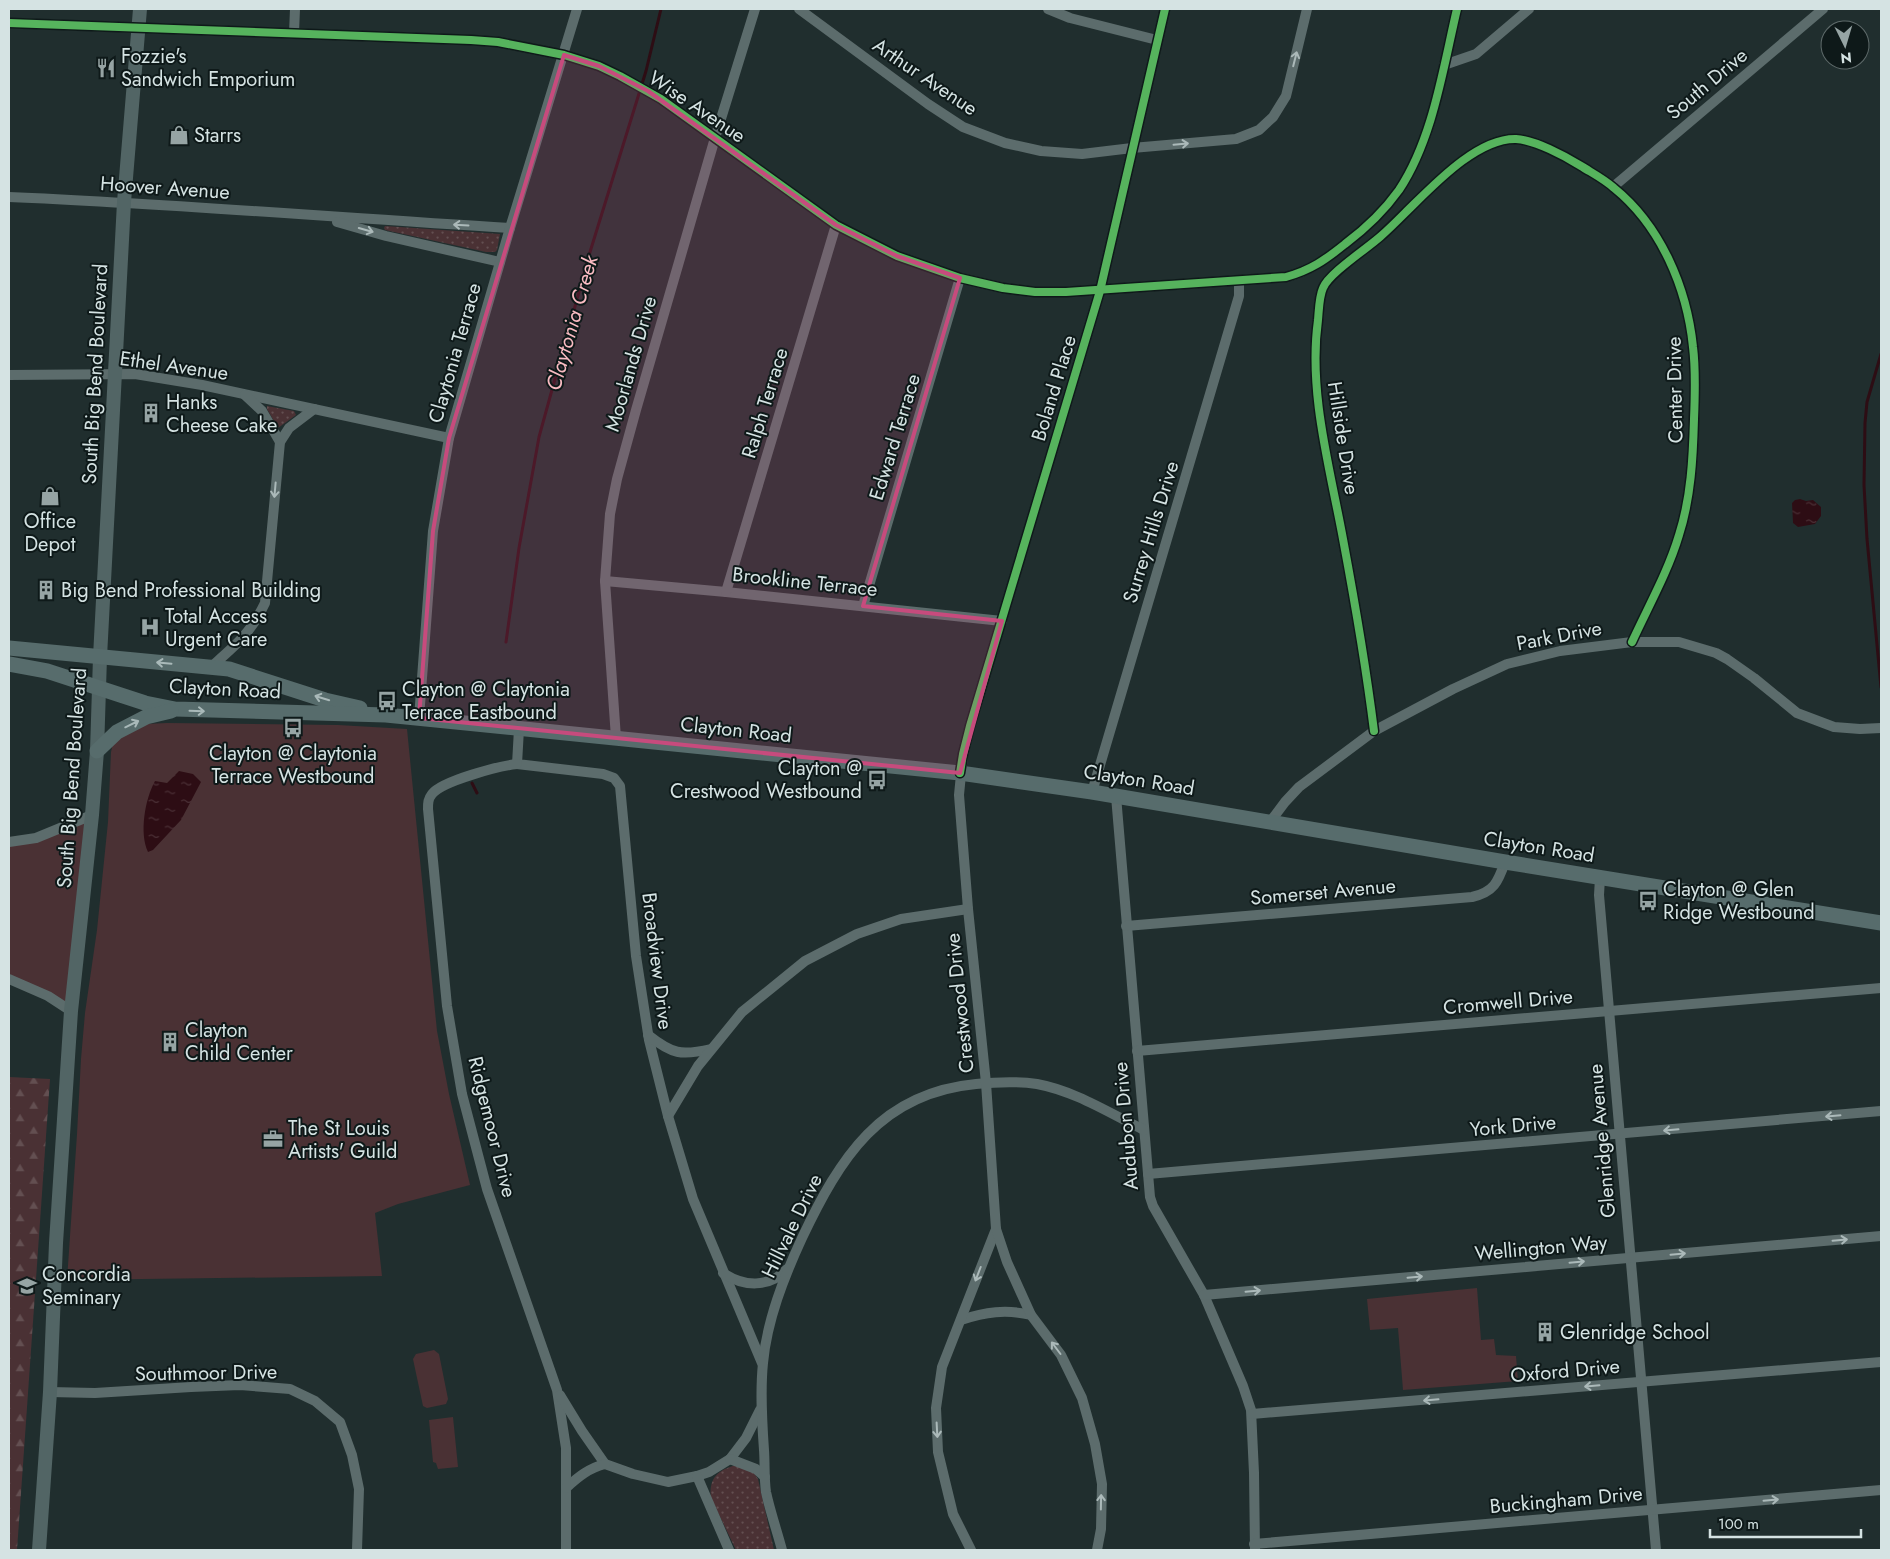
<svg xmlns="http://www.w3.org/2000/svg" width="1890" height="1559" font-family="Jost,sans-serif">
  <defs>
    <pattern id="grass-dots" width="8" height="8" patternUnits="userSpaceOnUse" patternTransform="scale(1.25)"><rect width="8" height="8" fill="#4a3134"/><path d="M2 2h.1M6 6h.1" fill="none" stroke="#634f51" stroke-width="1.8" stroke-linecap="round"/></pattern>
    <pattern id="forest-firs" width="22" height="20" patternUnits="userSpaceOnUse" patternTransform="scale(1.25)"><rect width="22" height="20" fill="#4a3134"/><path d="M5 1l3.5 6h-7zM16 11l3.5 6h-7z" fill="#634f51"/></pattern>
    <pattern id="water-ripples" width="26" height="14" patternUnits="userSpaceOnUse" patternTransform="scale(1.25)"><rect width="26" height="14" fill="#2d0d14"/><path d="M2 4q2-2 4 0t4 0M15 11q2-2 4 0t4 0" fill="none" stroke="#4b3036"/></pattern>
  </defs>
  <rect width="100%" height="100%" fill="#202e2e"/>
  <g fill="url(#grass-dots)">
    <polygon points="385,226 500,234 497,250 495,252 486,252 385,230 384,228"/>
    <polygon points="267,406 294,411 296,415 278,428 267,409"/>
    <path d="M737,1465l17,8 4,6 16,71h-38l-25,-52c-3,-20 8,-29 26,-33z"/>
  </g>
  <polygon fill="url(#forest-firs)" points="9,1077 50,1079 17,1550 9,1550"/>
  <g fill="#4a3134">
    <polygon points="167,723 338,725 407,729 437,1031 449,1094 470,1185 398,1204 375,1213 382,1276 67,1280 77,1134 81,1059 85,1013 97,930 108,822 111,752 113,743 117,737 146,724"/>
    <polygon points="92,815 71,1011 9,979 9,842"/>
    <polygon points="1477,1288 1481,1340 1494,1339 1496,1355 1516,1356 1518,1381 1403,1390 1398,1328 1370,1330 1367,1299"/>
    <polygon points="434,1350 439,1354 448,1399 446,1404 427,1408 423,1406 413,1359 416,1354"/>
    <polygon points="453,1417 458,1467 438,1469 436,1463 433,1462 429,1420"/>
  </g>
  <g fill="url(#water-ripples)">
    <polygon points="1800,499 1806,501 1813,500 1821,507 1821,516 1815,524 1798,527 1793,523 1792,503 1795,500"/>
    <path d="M179,771l14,3 8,8 -20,38 -28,30 -5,2c-9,-19 -3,-53 7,-71l12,2z"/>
  </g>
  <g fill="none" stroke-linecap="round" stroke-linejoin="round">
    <g stroke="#2d0d14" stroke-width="3">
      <polyline points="1881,354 1867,402 1865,423 1864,485 1867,539 1881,687"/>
      <polyline points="506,642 519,548 539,437 590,252 646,71 661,9"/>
      <polyline points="472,783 477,793"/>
    </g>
    <g stroke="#5c6c6c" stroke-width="10">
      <polyline points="799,9 928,104 963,127 1005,143 1041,151 1082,154 1132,148 1236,139 1259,130 1273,117 1286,96 1307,9"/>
      <polyline points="1048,9 1070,18 1157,40"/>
      <path d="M9,23l462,17 27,2 66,13 35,11 21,10 41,23 175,126 61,31 63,22 43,10 32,4h31l220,-15c25,-7 39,-17 59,-33 20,-15 39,-33 54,-54 34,-51 44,-122 58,-181"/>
      <polyline points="294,33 295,9"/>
      <polyline points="1444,65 1476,54 1529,9"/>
      <polyline points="1613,187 1823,9"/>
      <path d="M9,197c167,7 334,21 501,31"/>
      <polyline points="337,222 386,236 500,262"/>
      <polyline points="9,375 135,374 202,385 449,438"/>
      <polyline points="245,395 262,411 280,442"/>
      <polyline points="605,581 726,592 1002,621"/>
      <polyline points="726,592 836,225"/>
      <polyline points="863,606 960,278"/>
      <path d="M212,666c25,-22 38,-32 53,-63l15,-161 9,-14 25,-19"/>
      <polyline points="419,718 433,531 449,438 510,228 577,9"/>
      <polyline points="519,729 517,764 603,774 614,778 620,786 636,956 649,1040 668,1116 693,1199 762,1363"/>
      <path d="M1374,731c-8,-64 -19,-128 -31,-192 -13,-71 -35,-147 -25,-219 1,-11 1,-23 5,-32 6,-15 45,-40 58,-52 8,-7 16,-15 24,-23 26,-25 71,-75 111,-74 19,1 49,17 65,27 11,7 23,13 33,22 47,38 73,100 79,159 3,24 2,48 1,72 -1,38 -3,79 -15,116 -11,37 -31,72 -47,107"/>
      <polyline points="616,738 605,581 610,514 617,479 636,410 715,138 755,9"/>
      <path d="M517,764c-18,2 -75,17 -85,30 -4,5 -4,9 -4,15l19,197 15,88 25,95 70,201 9,58v102"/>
      <polyline points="1092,792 1239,296 1239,280"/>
      <polyline points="1116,796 1150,1197 1153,1206 1204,1295 1243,1386 1251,1410 1254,1473 1255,1550"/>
      <polyline points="1270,822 1285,802 1299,787 1374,731 1453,689 1507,664 1560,651 1632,642 1679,642 1716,653 1727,659 1754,678 1797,713 1834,727 1860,729 1881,728"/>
      <polyline points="9,842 36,838 92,815"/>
      <polyline points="1600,878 1599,895 1656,1550"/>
      <path d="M1126,926l346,-29c22,-5 26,-15 33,-35"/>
      <polyline points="9,979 48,996 71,1011"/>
      <path d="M648,1035c24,19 33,21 63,14"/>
      <polyline points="1137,1051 1881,988"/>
      <polyline points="668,1116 698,1066 742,1012 805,961 857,934 901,919 968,909"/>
      <polyline points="1148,1174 1881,1111"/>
      <path d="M723,1273c21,14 46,15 64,-4"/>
      <polyline points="1204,1295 1881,1236"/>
      <path d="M961,1320c24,-8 45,-11 70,-5"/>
      <polyline points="50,1392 95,1393 191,1387 240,1385 290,1389 315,1401 340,1422 352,1455 359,1489 357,1550"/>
      <polyline points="560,1395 582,1431 605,1464 633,1474 668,1482 697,1476 709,1472 730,1459 746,1438 760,1410"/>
      <polyline points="1252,1414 1881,1362"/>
      <polyline points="730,1459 756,1469 765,1477"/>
      <polyline points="697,1476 729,1550"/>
      <path d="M566,1488c12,-11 23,-20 39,-24"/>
      <polyline points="1254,1544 1881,1490"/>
      <path d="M782,1550c-5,-19 -12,-39 -16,-58 -2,-14 -1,-28 -2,-42 -2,-28 -4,-58 -1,-87 4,-43 21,-86 39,-125 38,-80 78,-145 174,-154 20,-2 41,-3 61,0 38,7 72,29 107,46"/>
      <polyline points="971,1550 953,1514 938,1452 936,1408 942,1367 996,1229"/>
      <polyline points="1097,1550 1101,1529 1102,1484 1095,1444 1082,1398 1061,1355 1031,1315 1007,1262 996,1229 986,1083 968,909 959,795 963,754 970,726 1100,291 1165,9"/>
    </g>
    <polyline stroke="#526565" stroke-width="14" points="39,1550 50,1392 56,1243 71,1011 92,815 97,751 100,657 124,202 140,9"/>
    <g stroke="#576c6c" stroke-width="15">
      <polyline points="9,648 229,669 325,700 360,708"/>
      <polyline points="9,664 47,671 145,703 175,709 386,715 960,773 1092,792 1505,862 1881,923"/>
      <polyline points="97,751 117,732 146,717 171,711"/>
    </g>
    <defs>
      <g id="cycleway">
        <path d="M9,23l462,17 27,2 66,13 35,11 21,10 41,23 175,126 61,31 63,22 43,10 32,4h31l220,-15c25,-7 39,-17 59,-33 20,-15 39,-33 54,-54 34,-51 44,-122 58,-181"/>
        <path d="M1374,731c-8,-64 -19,-128 -31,-192 -13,-71 -35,-147 -25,-219 1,-11 1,-23 5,-32 6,-15 45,-40 58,-52 8,-7 16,-15 24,-23 26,-25 71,-75 111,-74 19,1 49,17 65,27 11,7 23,13 33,22 47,38 73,100 79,159 3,24 2,48 1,72 -1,38 -3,79 -15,116 -11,37 -31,72 -47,107"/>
        <polyline points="960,773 963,754 970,726 1100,291 1165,9"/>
      </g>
    </defs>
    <use href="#cycleway" stroke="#0e1919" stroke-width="11"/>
    <use href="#cycleway" stroke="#56b35d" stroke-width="8"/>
  </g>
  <defs><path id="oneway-shaft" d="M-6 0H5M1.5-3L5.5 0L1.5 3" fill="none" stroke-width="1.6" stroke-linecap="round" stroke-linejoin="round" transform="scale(1.25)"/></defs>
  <g stroke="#abb9b9">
    <use href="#oneway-shaft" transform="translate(1295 59) rotate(-76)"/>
    <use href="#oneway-shaft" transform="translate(1181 144) rotate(-5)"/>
    <use href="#oneway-shaft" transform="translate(461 225) rotate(-177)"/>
    <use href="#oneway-shaft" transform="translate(366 230) rotate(16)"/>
    <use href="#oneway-shaft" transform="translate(275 490) rotate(95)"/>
    <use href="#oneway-shaft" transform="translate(1833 1116) rotate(175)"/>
    <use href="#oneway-shaft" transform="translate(1671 1130) rotate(175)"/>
    <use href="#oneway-shaft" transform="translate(1840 1240) rotate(-5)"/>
    <use href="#oneway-shaft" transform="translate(1678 1254) rotate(-5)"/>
    <use href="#oneway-shaft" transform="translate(1577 1262) rotate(-5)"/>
    <use href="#oneway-shaft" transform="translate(978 1274) rotate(111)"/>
    <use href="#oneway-shaft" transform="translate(1415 1277) rotate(-5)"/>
    <use href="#oneway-shaft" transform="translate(1253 1291) rotate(-5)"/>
    <use href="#oneway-shaft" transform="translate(1056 1348) rotate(-127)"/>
    <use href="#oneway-shaft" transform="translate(1592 1386) rotate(175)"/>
    <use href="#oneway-shaft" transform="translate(1431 1400) rotate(175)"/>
    <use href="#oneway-shaft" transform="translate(937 1430) rotate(87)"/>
    <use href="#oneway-shaft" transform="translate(1771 1500) rotate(-5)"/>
    <use href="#oneway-shaft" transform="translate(1101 1502) rotate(-89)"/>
  </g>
  <g stroke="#a9b9b9">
    <use href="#oneway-shaft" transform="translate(164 663) rotate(-175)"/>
    <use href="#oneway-shaft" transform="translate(322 698) rotate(-163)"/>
    <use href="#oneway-shaft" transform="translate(197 711) rotate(2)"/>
    <use href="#oneway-shaft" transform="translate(132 724) rotate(-26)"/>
  </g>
  <path fill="#c74b7d" fill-opacity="0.2" stroke="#c74b7d" stroke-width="4" stroke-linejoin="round" d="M564,55l35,11 49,25 188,134 61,31 63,22 -97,328 139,15 -42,152 -541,-55 14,-187 16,-93z"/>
  <defs>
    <symbol id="restaurant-bare" viewBox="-9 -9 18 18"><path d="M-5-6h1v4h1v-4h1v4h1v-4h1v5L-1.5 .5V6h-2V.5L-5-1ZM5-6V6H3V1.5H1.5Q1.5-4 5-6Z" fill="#96a4a4" stroke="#0e1919" stroke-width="2.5" paint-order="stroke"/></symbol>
    <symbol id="shop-bare" viewBox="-9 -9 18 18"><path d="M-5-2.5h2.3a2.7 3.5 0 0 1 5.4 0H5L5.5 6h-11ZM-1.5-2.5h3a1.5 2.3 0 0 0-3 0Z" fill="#96a4a4" stroke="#0e1919" stroke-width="2.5" paint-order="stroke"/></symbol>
    <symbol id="building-bare" viewBox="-9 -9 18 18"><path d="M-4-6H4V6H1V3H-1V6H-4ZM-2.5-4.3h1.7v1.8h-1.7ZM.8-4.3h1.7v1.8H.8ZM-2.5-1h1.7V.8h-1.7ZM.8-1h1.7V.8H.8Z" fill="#96a4a4" stroke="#0e1919" stroke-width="2.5" paint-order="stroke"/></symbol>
    <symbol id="hospital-bare" viewBox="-9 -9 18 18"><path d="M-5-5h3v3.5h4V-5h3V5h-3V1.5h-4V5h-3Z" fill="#96a4a4" stroke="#0e1919" stroke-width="2.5" paint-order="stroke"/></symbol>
    <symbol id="bus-bare" viewBox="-9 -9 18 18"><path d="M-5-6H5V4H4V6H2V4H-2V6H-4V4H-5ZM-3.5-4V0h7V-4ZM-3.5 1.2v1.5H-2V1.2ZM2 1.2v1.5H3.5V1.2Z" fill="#96a4a4" stroke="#0e1919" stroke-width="2.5" paint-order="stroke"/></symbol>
    <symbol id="office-bare" viewBox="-9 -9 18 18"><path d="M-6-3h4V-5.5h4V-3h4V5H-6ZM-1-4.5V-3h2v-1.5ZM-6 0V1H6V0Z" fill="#96a4a4" stroke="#0e1919" stroke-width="2.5" paint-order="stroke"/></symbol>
    <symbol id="university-bare" viewBox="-9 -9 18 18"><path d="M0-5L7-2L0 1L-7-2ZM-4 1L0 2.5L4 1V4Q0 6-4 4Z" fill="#96a4a4" stroke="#0e1919" stroke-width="2.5" paint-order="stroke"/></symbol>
  </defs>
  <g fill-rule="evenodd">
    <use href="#restaurant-bare" x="92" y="54" width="28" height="28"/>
    <use href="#shop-bare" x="165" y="121" width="28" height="28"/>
    <use href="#building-bare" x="137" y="399" width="28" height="28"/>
    <use href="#shop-bare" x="36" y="482" width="28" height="28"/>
    <use href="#building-bare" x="32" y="576" width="28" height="28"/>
    <use href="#hospital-bare" x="136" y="613" width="28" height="28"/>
    <use href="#bus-bare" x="373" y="687" width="28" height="28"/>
    <use href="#bus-bare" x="279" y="714" width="28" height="28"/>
    <use href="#bus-bare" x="863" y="766" width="28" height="28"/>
    <use href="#bus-bare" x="1634" y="887" width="28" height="28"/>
    <use href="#building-bare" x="156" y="1028" width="28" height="28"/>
    <use href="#office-bare" x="259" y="1125" width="28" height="28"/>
    <use href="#university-bare" x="13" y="1272" width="28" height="28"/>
    <use href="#building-bare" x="1531" y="1318" width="28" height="28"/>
  </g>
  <g text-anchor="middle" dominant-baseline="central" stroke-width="4" stroke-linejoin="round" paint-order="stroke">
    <g font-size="20" fill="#d5e3e3" stroke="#0e1919" text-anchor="start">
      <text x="121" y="56">Fozzie's<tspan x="121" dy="23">Sandwich Emporium</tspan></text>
      <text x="194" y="135">Starrs</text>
      <text x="166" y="402">Hanks<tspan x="166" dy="23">Cheese Cake</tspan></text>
      <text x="50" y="521" text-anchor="middle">Office<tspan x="50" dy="23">Depot</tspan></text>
      <text x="61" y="590">Big Bend Professional Building</text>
      <text x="165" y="616">Total Access<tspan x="165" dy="23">Urgent Care</tspan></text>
      <text x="402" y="689">Clayton @ Claytonia<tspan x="402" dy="23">Terrace Eastbound</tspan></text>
      <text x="293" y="753" text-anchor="middle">Clayton @ Claytonia<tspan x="293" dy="23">Terrace Westbound</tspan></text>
      <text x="862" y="768" text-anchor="end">Clayton @<tspan x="862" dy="23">Crestwood Westbound</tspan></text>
      <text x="1663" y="889">Clayton @ Glen<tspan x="1663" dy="23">Ridge Westbound</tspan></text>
      <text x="185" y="1030">Clayton<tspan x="185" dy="23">Child Center</tspan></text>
      <text x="288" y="1128">The St Louis<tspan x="288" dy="23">Artists' Guild</tspan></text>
      <text x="42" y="1274">Concordia<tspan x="42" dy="23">Seminary</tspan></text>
      <text x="1560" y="1332">Glenridge School</text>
    </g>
    <g font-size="20" fill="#d5e3e3" stroke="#0e1919">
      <text transform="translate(925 77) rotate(34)">Arthur Avenue</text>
      <text transform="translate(1707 84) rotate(-40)">South Drive</text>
      <text transform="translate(697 107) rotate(34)">Wise Avenue</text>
      <text transform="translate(165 188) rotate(4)">Hoover Avenue</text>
      <text transform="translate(455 353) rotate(-74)">Claytonia Terrace</text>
      <text transform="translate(631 364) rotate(-74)">Moorlands Drive</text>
      <text transform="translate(174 366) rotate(8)">Ethel Avenue</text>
      <text transform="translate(95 374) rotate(-87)">South Big Bend Boulevard</text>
      <text transform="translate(1054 388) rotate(-73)">Boland Place</text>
      <text transform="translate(1675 390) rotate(-91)">Center Drive</text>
      <text transform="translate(765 403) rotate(-73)">Ralph Terrace</text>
      <text transform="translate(895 437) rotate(-73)">Edward Terrace</text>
      <text transform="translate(1343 438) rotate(81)">Hillside Drive</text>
      <text transform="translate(1151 532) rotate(-73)">Surrey Hills Drive</text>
      <text transform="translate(805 582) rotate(6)">Brookline Terrace</text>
      <text transform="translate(1559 636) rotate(-11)">Park Drive</text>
      <text transform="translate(225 689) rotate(3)">Clayton Road</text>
      <text transform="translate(736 730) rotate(6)">Clayton Road</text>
      <text transform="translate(72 778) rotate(-86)">South Big Bend Boulevard</text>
      <text transform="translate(1139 780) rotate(9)">Clayton Road</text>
      <text transform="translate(1539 847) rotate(9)">Clayton Road</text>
      <text transform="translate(1323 892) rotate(-5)">Somerset Avenue</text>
      <text transform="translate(657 961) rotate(83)">Broadview Drive</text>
      <text transform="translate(1508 1002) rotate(-5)">Cromwell Drive</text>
      <text transform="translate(960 1003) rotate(-96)">Crestwood Drive</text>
      <text transform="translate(1126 1126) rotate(-95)">Audubon Drive</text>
      <text transform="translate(1513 1126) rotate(-5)">York Drive</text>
      <text transform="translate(492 1127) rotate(76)">Ridgemoor Drive</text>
      <text transform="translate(1602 1141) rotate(-95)">Glenridge Avenue</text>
      <text transform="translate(792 1226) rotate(-64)">Hillvale Drive</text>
      <text transform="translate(1541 1248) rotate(-5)">Wellington Way</text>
      <text transform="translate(1565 1371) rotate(-5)">Oxford Drive</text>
      <text transform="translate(206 1373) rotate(-1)">Southmoor Drive</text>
      <text transform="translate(1566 1500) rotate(-5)">Buckingham Drive</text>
    </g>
    <g font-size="21" font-style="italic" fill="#f9bbc2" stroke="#0e1919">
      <text transform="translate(572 323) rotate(-74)">Claytonia Creek</text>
    </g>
  </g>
  <rect width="1890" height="1559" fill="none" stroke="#d5e3e3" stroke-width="20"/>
  <g transform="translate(1845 45) rotate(175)"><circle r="24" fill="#0e1919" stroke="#5e6a6a"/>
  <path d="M0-4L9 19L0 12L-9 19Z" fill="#96a4a4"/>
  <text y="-8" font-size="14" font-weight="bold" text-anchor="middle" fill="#d5e3e3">N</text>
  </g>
  <path d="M1710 1529v8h151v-8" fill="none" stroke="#d5e3e3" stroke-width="2.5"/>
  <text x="1718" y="1529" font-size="15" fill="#d5e3e3" stroke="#0e1919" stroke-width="4" paint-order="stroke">100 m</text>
</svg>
